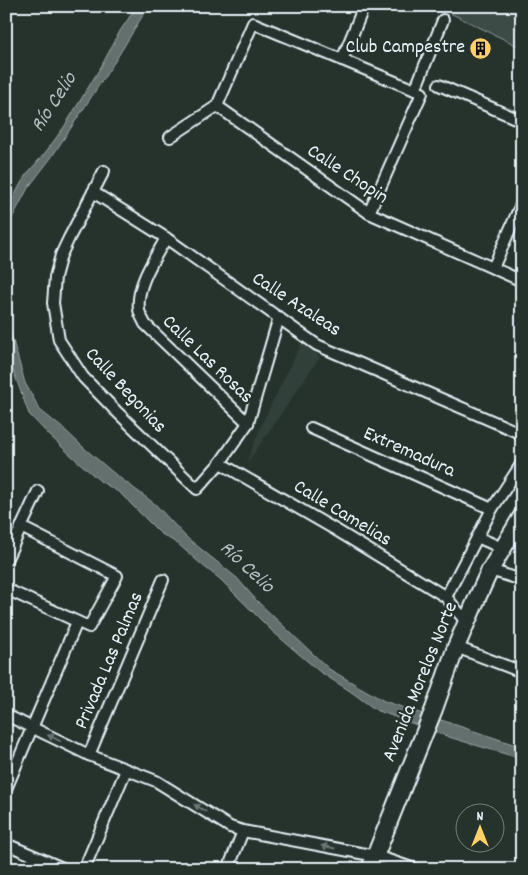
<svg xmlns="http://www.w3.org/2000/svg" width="528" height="875" font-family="Dekko,sans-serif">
  <rect width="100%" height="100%" fill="#26332d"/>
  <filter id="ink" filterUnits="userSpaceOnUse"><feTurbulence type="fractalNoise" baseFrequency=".02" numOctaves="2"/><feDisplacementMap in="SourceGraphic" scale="10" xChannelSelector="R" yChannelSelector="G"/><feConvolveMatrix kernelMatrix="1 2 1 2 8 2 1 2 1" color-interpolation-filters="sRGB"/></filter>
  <g filter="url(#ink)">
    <polygon fill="#333f3a" points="302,342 320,357 246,465 261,425"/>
    <polygon fill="#3e4b47" stroke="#939ea0" points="451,6 522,6 522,48 448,12"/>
    <g fill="#636f6d" stroke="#98a3a5">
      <polygon points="137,6 147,6 143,15 117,58 51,158 28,188 10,222 6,234 6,211 25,176 45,153 64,127 102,65 120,31"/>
      <polygon points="6,316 25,383 40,410 66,431 84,448 116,475 155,504 186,537 237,578 256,600 329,669 384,701 522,747 522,759 452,738 376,710 350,691 320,672 272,631 220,579 202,565 178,544 160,533 120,493 100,481 74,458 48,434 29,414 6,351"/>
    </g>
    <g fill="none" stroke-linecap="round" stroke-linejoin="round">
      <defs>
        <g id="minor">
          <polyline points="6,10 7,6"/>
          <polyline points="342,60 364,6"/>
          <polyline points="439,85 522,121"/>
          <polyline points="415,90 443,20"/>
          <polyline points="217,106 369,213 522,281"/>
          <polyline points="170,137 217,106 253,23 422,93 369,213"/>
          <polyline points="104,171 69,238 61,255 55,277 53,303 59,340 83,377 116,411 197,489 220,463 248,423 279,317"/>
          <polyline points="93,192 166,238 317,345 522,434"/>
          <path d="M166,238c-11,20 -30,47 -27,71 0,5 4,10 6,15l103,99"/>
          <polyline points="493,268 522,202"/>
          <polyline points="311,428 492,509"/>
          <polyline points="220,463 336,530 446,597 467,623"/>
          <polyline points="477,537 502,548"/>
          <polyline points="6,560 38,491"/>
          <polyline points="490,570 522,580"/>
          <polyline points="6,589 89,627 117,576 21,527"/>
          <polyline points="446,597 492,509 522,463"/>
          <polyline points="456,647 522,672"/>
          <polyline points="6,715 89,755 156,781 230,827 243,831 376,856 415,869"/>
          <polyline points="89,755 163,580"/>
          <polyline points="6,789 77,622"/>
          <polyline points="6,844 65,869"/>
          <polyline points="84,869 126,770"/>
          <polyline points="228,869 243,831"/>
          <polyline points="521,869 522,868"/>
        </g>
        <polyline id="primary" points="370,869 434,709 456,647 478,596 490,570 522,516"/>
      </defs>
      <use href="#minor" stroke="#e8f1f8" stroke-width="14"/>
      <use href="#primary" stroke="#e8f1f8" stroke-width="20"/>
      <use href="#minor" stroke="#26332d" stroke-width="10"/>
      <use href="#primary" stroke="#26332d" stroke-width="16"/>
    </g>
    <defs><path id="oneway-solid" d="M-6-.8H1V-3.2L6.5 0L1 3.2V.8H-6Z" transform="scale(1.25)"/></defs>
    <g fill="#6a7674">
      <use href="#oneway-solid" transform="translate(54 738) rotate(-154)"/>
      <use href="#oneway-solid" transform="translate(200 808) rotate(-148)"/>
      <use href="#oneway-solid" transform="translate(328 847) rotate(-169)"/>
    </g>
  </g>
  <defs>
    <symbol id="building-disc" viewBox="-11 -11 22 22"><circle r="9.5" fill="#ffd166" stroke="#26332d"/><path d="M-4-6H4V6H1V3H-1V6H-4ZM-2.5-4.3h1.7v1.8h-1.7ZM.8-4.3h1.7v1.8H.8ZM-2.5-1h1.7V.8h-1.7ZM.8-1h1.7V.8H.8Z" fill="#111"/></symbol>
  </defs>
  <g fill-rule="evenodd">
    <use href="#building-disc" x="468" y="36" width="25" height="25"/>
  </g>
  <g text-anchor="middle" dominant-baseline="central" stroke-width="4.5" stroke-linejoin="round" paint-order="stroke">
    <g font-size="20" fill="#e8f1f8" stroke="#26332d" text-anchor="end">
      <text x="465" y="48">Club Campestre</text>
    </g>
    <g font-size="20" fill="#e8f1f8" stroke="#26332d">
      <text transform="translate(347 175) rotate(33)">Calle Chopin</text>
      <text transform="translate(296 305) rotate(33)">Calle Azaleas</text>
      <text transform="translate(207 360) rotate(44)">Calle Las Rosas</text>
      <text transform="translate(125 391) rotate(47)">Calle Begonias</text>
      <text transform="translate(409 453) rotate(24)">Extremadura</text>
      <text transform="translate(342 514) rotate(31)">Calle Camelias</text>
      <text transform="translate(110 661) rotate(-67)">Privada Las Palmas</text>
      <text transform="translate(421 682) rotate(-68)">Avenida Morelos Norte</text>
    </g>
    <g font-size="21" font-style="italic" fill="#b3bdc0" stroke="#26332d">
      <text transform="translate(55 103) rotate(-57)">Río Celio</text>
      <text transform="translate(246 568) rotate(43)">Río Celio</text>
    </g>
  </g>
  <rect width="528" height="875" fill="none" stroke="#26332d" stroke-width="25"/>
  <rect x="12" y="12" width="503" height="850" fill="none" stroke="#e8f1f8" stroke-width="2" filter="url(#ink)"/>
  <g transform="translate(480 828)"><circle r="24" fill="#26332d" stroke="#747f7e"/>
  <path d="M0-4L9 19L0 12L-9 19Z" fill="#ffd166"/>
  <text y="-8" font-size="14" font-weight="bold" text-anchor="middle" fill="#e8f1f8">N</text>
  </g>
</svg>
